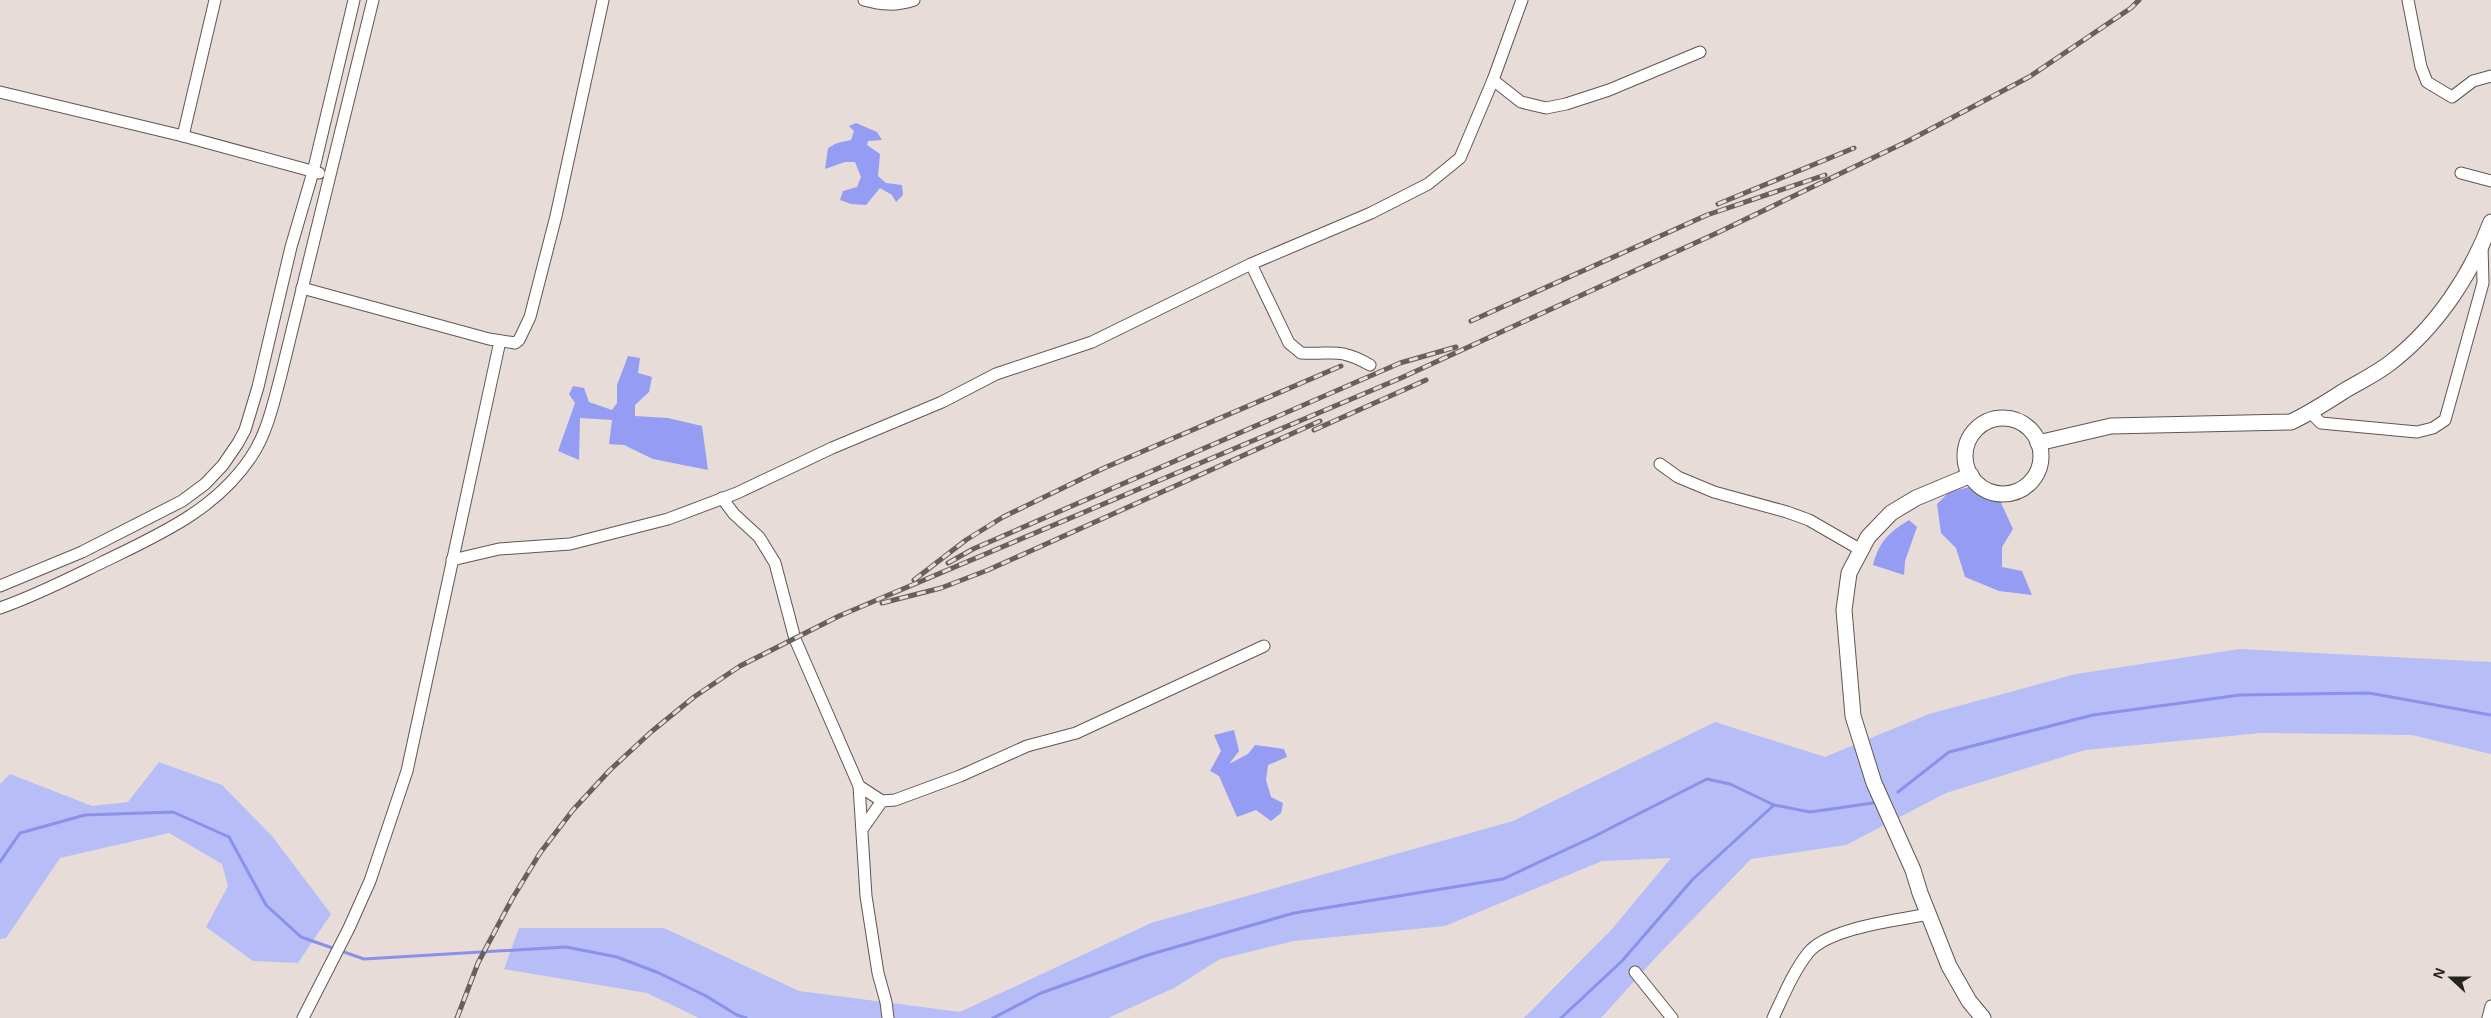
<svg xmlns="http://www.w3.org/2000/svg" width="2491" height="1018" font-family="Arial,sans-serif">
  <rect width="100%" height="100%" fill="#e7dcd7"/>
  <g fill="#b6bdf7">
    <polygon points="2240,649 2491,662 2491,754 2412,735 2261,733 2085,750 1946,793 1846,845 1751,859 1658,955 1601,1018 1524,1018 1613,928 1671,858 1602,861 1445,926 1294,941 1220,959 1174,988 1108,1018 699,1018 647,993 504,969 519,928 664,928 799,991 960,1012 1151,923 1513,821 1715,722 1825,757 1929,714 2076,674"/>
    <polygon points="159,762 222,785 272,836 331,914 298,963 253,961 206,927 228,886 222,864 169,833 60,858 6,938 0,939 0,784 10,774 92,806 128,802"/>
  </g>
  <g fill="#959cf3">
    <polygon points="856,123 877,132 882,140 868,141 867,145 880,154 878,176 886,183 902,185 903,195 896,202 892,195 880,188 866,205 851,204 840,200 843,191 857,187 861,177 855,162 845,162 825,169 828,148 837,143 851,140 854,131 849,126"/>
    <polygon points="628,356 640,358 638,373 652,377 649,392 635,405 635,416 668,418 702,426 708,470 653,459 624,445 609,444 612,420 580,418 579,460 558,451 575,403 569,394 573,386 584,388 589,402 612,410 617,403 617,385"/>
    <polygon points="1992,483 2013,529 2002,547 2002,567 2022,571 2032,595 1999,591 1965,577 1956,548 1941,533 1937,504 1950,491"/>
    <path d="M1909,520l8,7 -12,34 -1,14 -31,-10c6,-23 15,-32 36,-45z"/>
    <polygon points="1234,730 1239,751 1229,764 1248,754 1255,745 1284,749 1287,757 1268,765 1266,780 1271,797 1283,803 1281,813 1271,821 1256,810 1237,817 1219,776 1210,771 1221,751 1214,735"/>
  </g>
  <g fill="none" stroke-linecap="round" stroke-linejoin="round">
    <g stroke="#8b91e8" stroke-width="3">
      <polyline points="1898,792 1949,752 2093,715 2240,695 2369,693 2491,715"/>
      <polyline points="0,862 20,833 85,815 173,812 229,837 266,905 301,937 364,959 566,947 617,957 659,973 706,996 737,1015 746,1018"/>
      <polyline points="993,1018 1041,993 1148,955 1294,913 1503,879 1593,837 1707,779 1730,784 1774,805 1810,812 1873,803"/>
      <polyline points="1561,1018 1622,961 1693,879 1774,805"/>
    </g>
    <defs>
      <g id="minor">
        <path d="M864,0c18,5 32,6 50,0"/>
        <polyline points="2408,0 2421,67 2427,82 2452,97 2473,81 2491,76"/>
        <polyline points="1493,80 1521,102 1546,108 1566,104 1609,90 1700,52"/>
        <polyline points="0,92 183,136 215,0"/>
        <polyline points="183,136 319,173"/>
        <polyline points="2461,173 2491,181"/>
        <path d="M1251,264l38,79 12,10c32,2 38,-6 69,12"/>
        <polyline points="302,288 489,339 515,343 519,340 530,317 556,216 603,0"/>
        <polyline points="2311,413 2321,423 2417,432 2433,428 2445,420 2483,283 2482,245"/>
        <polyline points="1660,464 1678,477 1714,492 1787,512 1809,520 1861,550"/>
        <polyline points="722,498 734,514 759,537 775,563 795,639 859,786 866,896 878,973 886,1002 888,1018"/>
        <polyline points="452,560 499,549 570,544 668,519 737,493 832,448 942,402 996,374 1092,342 1251,264 1371,213 1428,184 1460,158 1493,80 1522,0"/>
        <polyline points="0,586 82,552 182,501 205,484 223,465 238,443 245,430 258,387 291,247 313,172 354,0"/>
        <path d="M0,608c35,-12 68,-29 101,-45 57,-28 114,-52 150,-106 16,-23 23,-56 30,-82l92,-375"/>
        <polyline points="859,786 882,801"/>
        <polyline points="863,828 882,801 895,800 960,776 1027,746 1076,733 1264,646"/>
        <polyline points="1635,972 1672,1018"/>
        <polyline points="303,1018 349,928 370,881 407,771 500,341"/>
        <path d="M1773,1018c10,-21 20,-46 35,-65 20,-25 90,-33 121,-39"/>
        <polyline points="2488,1018 2491,1006"/>
      </g>
      <g id="tertiary">
        <circle cx="2003" cy="456" r="38"/>
        <path d="M2038,443l73,-17 180,-4c19,-9 36,-20 53,-31 15,-9 32,-17 46,-28 46,-35 81,-88 101,-141"/>
        <polyline points="1971,475 1916,498 1891,513 1868,537 1849,573 1844,610 1853,716 1874,783 1913,870 1920,893 1949,966 1969,1001 1983,1018"/>
      </g>
    </defs>
    <use href="#minor" stroke="#605652" stroke-width="13"/>
    <use href="#tertiary" stroke="#605652" stroke-width="17"/>
    <use href="#minor" stroke="#fff" stroke-width="11"/>
    <use href="#tertiary" stroke="#fff" stroke-width="15"/>
    <defs>
      <g id="rail">
        <polyline points="1718,204 1854,148"/>
        <polyline points="1471,321 1707,215 1825,175"/>
        <polyline points="1314,430 1426,380"/>
        <polyline points="948,563 973,549 1400,363 1456,347"/>
        <polyline points="914,580 966,540 1003,517 1104,468 1341,366"/>
        <polyline points="882,603 941,588 988,570 1320,421"/>
        <polyline points="457,1018 478,963 512,899 540,853 573,810 610,770 651,732 694,697 740,666 839,616 1401,378 1719,232 1908,141 2029,77 2131,8 2139,0"/>
      </g>
    </defs>
    <use href="#rail" stroke="#67615e" stroke-width="5"/>
    <use href="#rail" stroke="#e7dcd7" stroke-width="3" stroke-dasharray="9" stroke-linecap="butt"/>
  </g>
  <g transform="translate(2451 978) rotate(291)" stroke="#e7dcd7" stroke-width="4" paint-order="stroke">
  <path d="M0-4L9 19L0 12L-9 19Z" fill="#272321"/>
  <text y="-8" font-size="14" font-weight="bold" text-anchor="middle" fill="#272321">N</text>
  </g>
</svg>
